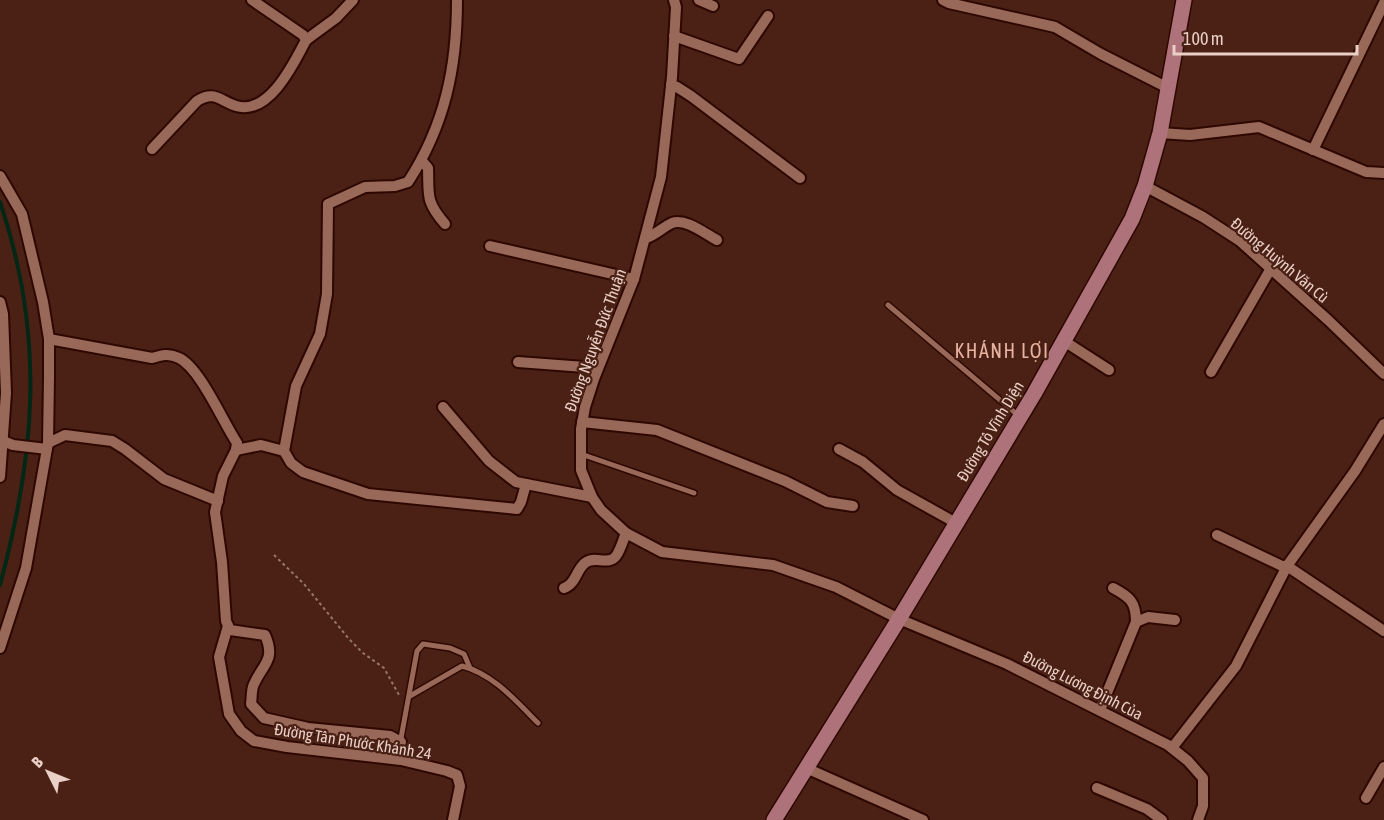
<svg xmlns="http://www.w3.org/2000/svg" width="1384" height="820" font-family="'Asap Condensed',sans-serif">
  <rect width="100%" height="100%" fill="#4a2114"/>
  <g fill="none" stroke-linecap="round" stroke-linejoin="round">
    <path stroke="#032716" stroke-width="4" d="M0,202c45,133 36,249 0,383"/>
    <defs>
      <g id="service">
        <polyline points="888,305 1020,417"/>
        <polyline points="581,454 694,493"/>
        <path d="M410,696l52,-30c31,8 54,35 76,57"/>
        <polyline points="397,760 417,651 423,644 450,648 464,654 470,668"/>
      </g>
      <g id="minor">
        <path d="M457,0c0,67 -12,125 -49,182l-13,4 -30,1 -37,17 -1,90 -7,40 -24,52 -12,65 7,12 12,9 65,22 149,15 4,-7 5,-18"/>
        <polyline points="674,0 676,7 672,77 661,177 634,279 594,379 585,407 581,429 581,470 592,497 601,510 626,533 662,552 773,565 836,587 899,619 1007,664 1168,745 1188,761 1203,778 1203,806 1198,820"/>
        <polyline points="699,0 713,6"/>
        <polyline points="943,0 949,3 1055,27 1101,54 1168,88"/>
        <polyline points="674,36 739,59 768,16"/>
        <polyline points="306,40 336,18 353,0"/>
        <polyline points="671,85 677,87 691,96 800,178"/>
        <polyline points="1160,133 1190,135 1259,127 1366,172 1384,173"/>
        <path d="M152,149l45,-48c18,-11 23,0 39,5 33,10 58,-43 70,-66l-3,-5 -51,-35"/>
        <polyline points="1313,150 1384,3"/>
        <path d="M422,161l6,7c1,27 -3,33 17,56"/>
        <polyline points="0,176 22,214 43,302 49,339 49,377 48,443 26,568 0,648"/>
        <polyline points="1145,186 1203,217 1240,241 1328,320 1384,374"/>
        <path d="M646,238c10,-3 17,-11 26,-15 14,-5 33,11 45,17"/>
        <polyline points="490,246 634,279"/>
        <polyline points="0,302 3,314 6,393 0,477"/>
        <path d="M49,339l103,19c10,-3 17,-5 27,0 21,10 44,64 58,85l-1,7 -13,26 -8,36 7,50 4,59 4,9 35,5c11,25 -2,29 -11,49 -3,6 -2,14 -3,20l13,14 44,10 82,8 11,6"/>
        <polyline points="1064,341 1109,370"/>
        <polyline points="518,362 598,368"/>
        <polyline points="1211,372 1270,270"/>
        <polyline points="443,407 489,461 516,482 592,497"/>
        <polyline points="582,422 657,430 785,481 827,502 853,506"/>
        <polyline points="3,441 13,445 47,449"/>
        <polyline points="48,443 65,435 112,441 125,449 164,479 218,501"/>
        <polyline points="839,449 863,462 897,490 956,523"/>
        <polyline points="236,450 261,445 284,451"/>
        <polyline points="1217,535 1282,566 1287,566 1384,631"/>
        <path d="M564,588c12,-4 12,-18 21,-25 9,-8 24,3 31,-7 5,-7 7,-16 10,-23"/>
        <polyline points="1136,622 1148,617 1175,620"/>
        <polyline points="228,626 219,657 229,714 241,731 254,741 287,747 401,760 447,771 457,775 460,786 453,820"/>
        <path d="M1100,710l36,-88c0,-20 -6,-25 -23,-34"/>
        <polyline points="1172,748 1236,666 1287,566 1355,471 1384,424"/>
        <polyline points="806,768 923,820"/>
        <polyline points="1097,788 1147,809 1162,820"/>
        <polyline points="1366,798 1384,767"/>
      </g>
      <polyline id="secondary" points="774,820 899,619 1034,394 1132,219 1145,186 1160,133 1184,0"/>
    </defs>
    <use href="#service" stroke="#2e0800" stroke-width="8"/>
    <use href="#minor" stroke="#2e0800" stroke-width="14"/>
    <use href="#secondary" stroke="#2e0800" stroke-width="18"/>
    <polyline stroke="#98766b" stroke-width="2" stroke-dasharray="3 3" stroke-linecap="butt" points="274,555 304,584 349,639 363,653 384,668 399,695"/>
    <use href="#service" stroke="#986859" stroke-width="5"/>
    <use href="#minor" stroke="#986859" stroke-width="10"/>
    <use href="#secondary" stroke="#ae727a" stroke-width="15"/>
  </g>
  <g text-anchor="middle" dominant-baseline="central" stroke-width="4.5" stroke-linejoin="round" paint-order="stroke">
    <g font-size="16" fill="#eacfc6" stroke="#4a2114">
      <text transform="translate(1280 260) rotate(40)">Đường Huỳnh Văn Cù</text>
      <text transform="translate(595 340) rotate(-70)">Đường Nguyễn Đức Thuận</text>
      <text transform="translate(990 431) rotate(-59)">Đường Tô Vĩnh Diện</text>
      <text transform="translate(1083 685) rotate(27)">Đường Lương Định Của</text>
      <text transform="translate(353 741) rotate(9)">Đường Tân Phước Khánh 24</text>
    </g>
    <g font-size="20" letter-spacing="1.5" fill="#e7b2a1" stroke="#4a2114">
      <text x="1002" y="350">KHÁNH LỢI</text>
    </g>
  </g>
  <g transform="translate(48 772) rotate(313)" stroke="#4a2114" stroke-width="4.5" paint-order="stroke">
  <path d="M0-4.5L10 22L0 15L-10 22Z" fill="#eacfc6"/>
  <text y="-9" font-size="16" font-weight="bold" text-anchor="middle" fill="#eacfc6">B</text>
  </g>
  <path d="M1174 45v9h183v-9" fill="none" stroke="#eacfc6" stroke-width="3"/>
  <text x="1183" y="45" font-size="18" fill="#eacfc6" stroke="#4a2114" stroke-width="4.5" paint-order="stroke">100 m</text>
</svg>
